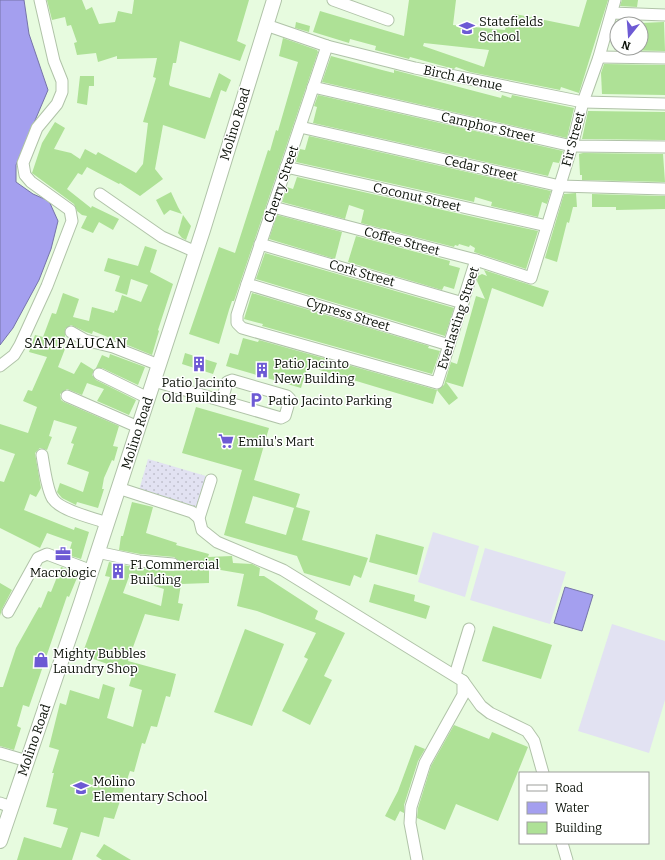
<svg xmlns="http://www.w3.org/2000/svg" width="665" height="860" font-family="Bitter,serif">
  <defs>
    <pattern id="grass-dots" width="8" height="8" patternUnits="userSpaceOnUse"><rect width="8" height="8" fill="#e2e2f2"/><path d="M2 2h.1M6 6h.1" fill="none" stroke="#c1c1ce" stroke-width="1.8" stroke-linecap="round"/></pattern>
  </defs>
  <rect width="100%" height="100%" fill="#e7fbdf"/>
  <polygon fill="url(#grass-dots)" points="148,459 206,476 197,507 139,490"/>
  <g fill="#e2e2f2">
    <polygon points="433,532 479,546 465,597 418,582"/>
    <polygon points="485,548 566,572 550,624 470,600"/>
    <polygon points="612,624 665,641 665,700 649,753 578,731"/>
  </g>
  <g fill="#a49fef" stroke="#7674a9">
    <polygon points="0,0 24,0 29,34 48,90 16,165 16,182 33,194 49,201 58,221 51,249 39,280 13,328 0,345"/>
    <polygon points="565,587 593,595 582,631 554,623"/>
  </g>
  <g fill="#aee196" fill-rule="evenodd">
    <polygon points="47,0 82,0 86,10 92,7 99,24 115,22 118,11 132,14 134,0 249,0 237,41 246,45 240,61 180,41 176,63 173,63 169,84 170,86 210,98 219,73 231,80 226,92 221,90 205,139 163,125 155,169 163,179 140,196 120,183 119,184 87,167 82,175 78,173 67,189 91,208 92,206 119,219 113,230 99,222 93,233 81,228 87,216 82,215 77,211 74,204 32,173 42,143 55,122 65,128 54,149 71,153 80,159 85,149 96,155 98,152 136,173 143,164 148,123 143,122 156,78 153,77 157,58 117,59 117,56 98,62 96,53 77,55 74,43 77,42 71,25 67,26 65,17 52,20"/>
    <path d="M409,0h47l-3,25 52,5 2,-8 8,-8 64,13 8,-27h21l-29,93 -18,-6 -1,3 -90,-18 -14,-5 -2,2 -44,-12 -1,2 -34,-9 1,-4 -26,-7 -1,4 -36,-11 7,-21 84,25zM424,43l65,7 -5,17 -61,-21z"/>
    <polygon points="622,0 638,0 637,7 620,6"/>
    <polygon points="296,22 310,26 309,32 295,28"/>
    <polygon points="664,22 665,51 615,50 614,48 641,48 641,23"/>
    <polygon points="283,38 317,50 318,52 234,301 232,301 229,310 219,344 189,334 219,247 235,253 268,150 270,151 276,130 278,131 298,62 279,56"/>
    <polygon points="331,56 382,70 394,73 394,70 501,98 502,95 511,98 512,95 574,108 567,138 322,82"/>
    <polygon points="604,64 665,65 665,95 602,94 601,73"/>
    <polygon points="80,76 94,76 94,86 89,86 87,105 77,103"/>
    <polygon points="318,95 563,151 559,163 553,162 548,176 313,123 317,107 314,106"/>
    <polygon points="588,111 665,112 665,140 582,139"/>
    <polygon points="309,136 551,191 547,204 542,202 538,217 491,206 492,202 475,197 474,202 296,162 300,149 305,150"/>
    <polygon points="583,153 663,154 665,182 582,180 582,175 580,175 579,154"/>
    <polygon points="297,177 487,220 538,231 526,269 474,252 475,248 470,245 469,247 459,244 458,246 455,245 454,247 361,223 364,210 349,205 345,219 282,202 287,187 293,189"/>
    <polygon points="171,192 178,207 182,214 170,210 164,215 156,200"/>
    <polygon points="576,193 577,207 573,207 569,223 567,222 557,262 545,258 564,194"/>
    <polygon points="592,194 665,196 665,209 616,210 616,207 592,207"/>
    <polygon points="183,215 191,226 186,240 182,238 178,233"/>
    <polygon points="277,215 342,232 335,259 269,239"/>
    <polygon points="356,236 450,261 449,265 460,268 454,289 444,286 442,290 348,262"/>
    <polygon points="145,246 157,250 150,272 173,284 158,330 159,331 152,355 93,331 92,334 86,332 71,325 65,329 65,336 61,347 65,349 58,367 74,374 81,362 94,370 92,375 96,380 136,400 129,415 97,401 104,389 87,383 82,395 67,389 60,394 61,400 64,402 119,426 113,446 118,447 114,461 112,460 104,478 102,489 104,489 98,508 77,502 76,505 62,498 57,492 60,483 83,492 89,472 67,464 74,444 71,443 77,427 54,420 49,436 52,437 47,450 40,448 35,453 41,488 36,497 30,494 24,510 74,530 75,527 89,532 81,559 68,555 72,542 47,533 40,548 0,528 0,481 4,482 15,454 0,449 0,424 28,433 37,407 23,401 28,390 32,391 47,357 29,352 35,335 43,337 52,313 56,314 63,293 79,299 73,317 89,321 92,307 114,313 115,310 117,311 122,295 141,302 148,285 131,279 127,295 115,291 120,276 104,271 108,258 138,266"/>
    <polygon points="265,253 454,308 445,336 256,279"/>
    <polygon points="484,270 549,291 543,307 492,288 463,387 446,382 458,398 449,405 437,390 444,385 451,362 457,364 476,296 485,299 477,281 478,276 482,274 487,276"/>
    <polygon points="252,293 429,346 428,348 440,351 432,374 262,326 263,324 244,319"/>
    <polygon points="243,338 258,342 259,340 437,390 433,404 313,368 307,368 301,388 226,366 230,353 238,355"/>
    <polygon points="185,353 217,363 213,374 182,364"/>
    <polygon points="110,354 145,367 138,385 102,368 96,368 102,355 109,358"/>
    <path d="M196,407l73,21 -15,52 46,14 -4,13 14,4 -8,29 66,18 -7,20 -7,-3 -4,11 -46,-13 -7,-17 -73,-21 18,-65 -60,-17zM253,496l41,12 -8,27 -41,-12z"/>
    <path d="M132,502l21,5 -7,26 31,10 -1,2 33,9 -1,3 24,-1 1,7 19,1 8,4 -1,8h5l54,35 -3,8 30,14 -21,43 8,4 -22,45 -28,-14 26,-52 -4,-2 12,-24 -59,-22 -20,-5 7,-32 -35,-6v15l-28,1 -3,19 5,1 -4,17 -34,-7 -17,47 48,13 -6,23 -4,-1 -9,31 -6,-1 -6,18 -3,-1 -8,29 -4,-1 -16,48 -10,-2 -5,20 -18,-5 -9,28h-55l7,-23 37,11 7,-20 -15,-4 4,-15 -11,-2 8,-34h-2l7,-23 -10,-3 11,-44 6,2 4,-15 29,9 4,-15 12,4 -8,30 26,9 9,-37 -13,-4 4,-13 -51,-18 28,-78 -5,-1 4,-14 29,6 34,3 4,-1 4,-5 -1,-4 -5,-4 -34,-3 -21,-4 2,-14h2zM130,574l20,5 -2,5 16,5 -3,17 -38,-13z"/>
    <polygon points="376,534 424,547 417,575 369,562"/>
    <polygon points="61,567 79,573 69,597 67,596 29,707 23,705 17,726 21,728 14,750 0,746 0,687 3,687 16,648 39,607 41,608 48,591 51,592"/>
    <polygon points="0,583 12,590 2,609 0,616"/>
    <polygon points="374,584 415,595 414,601 430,606 426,619 369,602"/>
    <polygon points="493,626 552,645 541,679 482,661"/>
    <polygon points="245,629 284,644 252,726 214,712"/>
    <polygon points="454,725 489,739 492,732 528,747 498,821 456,804 445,830 417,818 418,808 431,766"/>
    <polygon points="415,745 425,749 418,761 404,805 404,813 400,811 395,821 385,816 398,791"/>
    <polygon points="104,844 131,860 102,860 96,856"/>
  </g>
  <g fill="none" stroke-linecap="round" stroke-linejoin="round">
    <defs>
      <g id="minor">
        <polyline points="333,0 388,20"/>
        <polyline points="612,13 665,15"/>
        <polyline points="266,25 327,46 415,68 583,102 665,104"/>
        <polyline points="327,46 247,284 237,315 237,323 242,328 437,383 476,260"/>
        <polyline points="599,57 665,58"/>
        <polyline points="313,87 572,146 665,147"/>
        <polyline points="300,127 560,186 665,189"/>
        <polyline points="286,167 547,226"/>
        <polyline points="100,194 162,237 196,252"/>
        <polyline points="273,207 476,260 531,278 572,146 583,102 599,57 615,0"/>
        <polyline points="260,244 463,303"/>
        <polyline points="247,284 449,345"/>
        <polyline points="71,332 85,340 113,347 159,365"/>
        <polyline points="0,366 14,355 20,345 47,286 72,221 70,210 31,182 25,175 23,163 37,128 57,104 62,92 62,81 54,61 40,0"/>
        <polyline points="99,374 148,398"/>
        <polyline points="154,381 281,418 285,416 290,399 287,396 232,380 227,382 222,401"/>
        <polyline points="67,396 138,427"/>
        <path d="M42,455c2,11 5,36 11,44 8,12 41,19 54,24"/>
        <polyline points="211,480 199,518 202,530 217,542 283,570 463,681 463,695 425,763 411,807 410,823 417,860"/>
        <polyline points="118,488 192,512 199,518"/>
        <polyline points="97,552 139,561 173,564"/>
        <polyline points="8,612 38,558 47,554 92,571"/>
        <polyline points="455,675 469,629"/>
        <polyline points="463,681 481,706 490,713 527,731 534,741 543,773"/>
        <polyline points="0,753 27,761"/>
        <polyline points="0,803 11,807"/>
        <polyline points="562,843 567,860"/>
      </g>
      <polyline id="major" points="0,841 81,603 203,230 274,0"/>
    </defs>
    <use href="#minor" stroke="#b0c3a8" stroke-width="13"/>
    <use href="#major" stroke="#b0c3a8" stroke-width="16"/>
    <use href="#minor" stroke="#fff" stroke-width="11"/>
    <use href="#major" stroke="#fff" stroke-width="14"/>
  </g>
  <defs>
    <symbol id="school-bare" viewBox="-9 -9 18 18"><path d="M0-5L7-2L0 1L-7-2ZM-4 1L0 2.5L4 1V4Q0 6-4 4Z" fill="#6d5ad4" stroke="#fff" stroke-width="2.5" paint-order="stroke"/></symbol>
    <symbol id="building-bare" viewBox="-9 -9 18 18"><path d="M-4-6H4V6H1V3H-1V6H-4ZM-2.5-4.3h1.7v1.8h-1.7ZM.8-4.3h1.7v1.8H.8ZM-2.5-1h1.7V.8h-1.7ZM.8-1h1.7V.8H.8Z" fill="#6d5ad4" stroke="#fff" stroke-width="2.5" paint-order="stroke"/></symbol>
    <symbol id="parking-bare" viewBox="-9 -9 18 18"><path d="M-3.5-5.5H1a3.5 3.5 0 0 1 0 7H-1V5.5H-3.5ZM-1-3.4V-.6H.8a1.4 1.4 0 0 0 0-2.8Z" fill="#6d5ad4" stroke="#fff" stroke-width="2.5" paint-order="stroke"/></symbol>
    <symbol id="supermarket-bare" viewBox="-9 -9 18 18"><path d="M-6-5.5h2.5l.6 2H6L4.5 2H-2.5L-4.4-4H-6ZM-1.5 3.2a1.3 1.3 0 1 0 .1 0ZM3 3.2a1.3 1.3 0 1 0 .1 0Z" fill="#6d5ad4" stroke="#fff" stroke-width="2.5" paint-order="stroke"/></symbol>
    <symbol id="office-bare" viewBox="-9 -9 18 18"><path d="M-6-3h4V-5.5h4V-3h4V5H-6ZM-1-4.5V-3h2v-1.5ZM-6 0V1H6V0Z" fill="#6d5ad4" stroke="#fff" stroke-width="2.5" paint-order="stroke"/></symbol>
    <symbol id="shop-bare" viewBox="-9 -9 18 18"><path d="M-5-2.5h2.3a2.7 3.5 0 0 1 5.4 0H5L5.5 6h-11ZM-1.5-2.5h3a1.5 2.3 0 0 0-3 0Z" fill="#6d5ad4" stroke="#fff" stroke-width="2.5" paint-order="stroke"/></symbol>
  </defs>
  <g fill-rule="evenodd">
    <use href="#school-bare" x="456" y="17" width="22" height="22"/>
    <use href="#building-bare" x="188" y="353" width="22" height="22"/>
    <use href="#building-bare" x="251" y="359" width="22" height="22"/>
    <use href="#parking-bare" x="245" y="389" width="22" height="22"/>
    <use href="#supermarket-bare" x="215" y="430" width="22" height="22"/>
    <use href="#office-bare" x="52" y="543" width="22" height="22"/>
    <use href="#building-bare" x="107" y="560" width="22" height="22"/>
    <use href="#shop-bare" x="30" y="649" width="22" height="22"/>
    <use href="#school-bare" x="70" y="777" width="22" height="22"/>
  </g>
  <g text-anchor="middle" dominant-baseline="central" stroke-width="3" stroke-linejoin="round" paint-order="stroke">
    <g font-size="13" fill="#0a1007" stroke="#fff" text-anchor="start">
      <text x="479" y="21">Statefields<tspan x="479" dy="15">School</tspan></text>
      <text x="274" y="363">Patio Jacinto<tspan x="274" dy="15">New Building</tspan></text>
      <text x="199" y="382" text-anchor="middle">Patio Jacinto<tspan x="199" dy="15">Old Building</tspan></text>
      <text x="268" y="400">Patio Jacinto Parking</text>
      <text x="238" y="441">Emilu's Mart</text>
      <text x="130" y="564">F1 Commercial<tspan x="130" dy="15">Building</tspan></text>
      <text x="63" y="572" text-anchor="middle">Macrologic</text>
      <text x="53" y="653">Mighty Bubbles<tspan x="53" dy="15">Laundry Shop</tspan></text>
      <text x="93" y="781">Molino<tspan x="93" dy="15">Elementary School</tspan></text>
    </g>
    <g font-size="13" fill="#0a1007" stroke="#fff">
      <text transform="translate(463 78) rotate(12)">Birch Avenue</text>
      <text transform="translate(235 124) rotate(-73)">Molino Road</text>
      <text transform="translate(488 127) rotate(13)">Camphor Street</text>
      <text transform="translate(573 139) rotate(-75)">Fir Street</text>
      <text transform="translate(481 168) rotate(13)">Cedar Street</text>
      <text transform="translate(281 184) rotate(-71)">Cherry Street</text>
      <text transform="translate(417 197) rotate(13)">Coconut Street</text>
      <text transform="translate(402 241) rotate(15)">Coffee Street</text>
      <text transform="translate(362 273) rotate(16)">Cork Street</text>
      <text transform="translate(348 314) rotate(17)">Cypress Street</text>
      <text transform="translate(458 318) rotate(-72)">Everlasting Street</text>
      <text transform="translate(137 433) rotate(-72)">Molino Road</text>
      <text transform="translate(34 740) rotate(-71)">Molino Road</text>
    </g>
    <g font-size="14" letter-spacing="1" fill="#0a1007" stroke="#fff">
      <text x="76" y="343">SAMPALUCAN</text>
    </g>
  </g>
  <rect x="519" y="772" width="130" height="72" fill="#ffffff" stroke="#9d9f9c"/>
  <rect x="527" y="785" width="20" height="6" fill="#ffffff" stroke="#9d9f9c"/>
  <text x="555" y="792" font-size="12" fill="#0a1007">Road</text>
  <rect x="527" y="802" width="20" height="12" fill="#a49fef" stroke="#9d9f9c"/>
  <text x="555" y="812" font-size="12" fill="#0a1007">Water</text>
  <rect x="527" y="822" width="20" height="12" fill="#aee196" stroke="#9d9f9c"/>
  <text x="555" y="832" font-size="12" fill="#0a1007">Building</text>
  <g transform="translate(629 36) rotate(197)"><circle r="19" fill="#ffffff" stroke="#9d9f9c"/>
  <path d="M0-3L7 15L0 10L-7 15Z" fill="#6d5ad4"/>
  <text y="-6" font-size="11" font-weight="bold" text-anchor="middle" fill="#0a1007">N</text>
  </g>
</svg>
